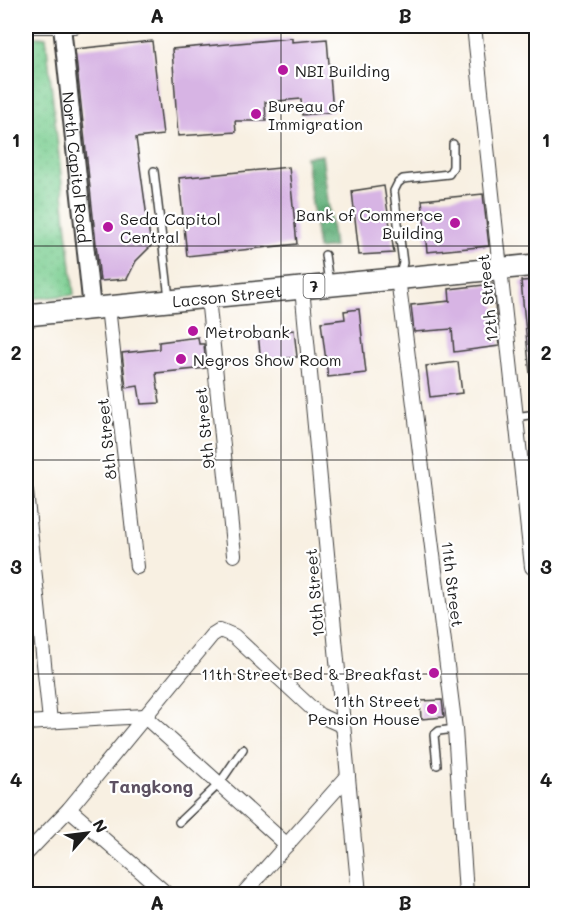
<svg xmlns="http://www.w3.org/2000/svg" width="562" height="920" font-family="Mali,sans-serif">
  <defs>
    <pattern id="forest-crowns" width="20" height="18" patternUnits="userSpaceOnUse" patternTransform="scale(1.5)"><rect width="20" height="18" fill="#63b17b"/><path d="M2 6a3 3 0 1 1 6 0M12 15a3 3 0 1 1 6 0" fill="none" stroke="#518f64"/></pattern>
    <pattern id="park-dots" width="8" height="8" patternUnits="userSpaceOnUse" patternTransform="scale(1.5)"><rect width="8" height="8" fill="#7ace91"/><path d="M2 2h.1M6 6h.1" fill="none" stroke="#69b07c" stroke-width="1.8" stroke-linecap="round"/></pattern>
  </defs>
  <rect width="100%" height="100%" fill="#fff"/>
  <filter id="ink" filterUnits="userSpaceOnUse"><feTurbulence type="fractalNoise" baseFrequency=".0167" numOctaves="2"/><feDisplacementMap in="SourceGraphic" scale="12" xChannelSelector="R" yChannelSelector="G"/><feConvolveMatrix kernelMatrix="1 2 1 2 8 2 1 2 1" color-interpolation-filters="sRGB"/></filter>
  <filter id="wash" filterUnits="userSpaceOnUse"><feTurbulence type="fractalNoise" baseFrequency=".008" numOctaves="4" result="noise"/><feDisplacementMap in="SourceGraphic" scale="24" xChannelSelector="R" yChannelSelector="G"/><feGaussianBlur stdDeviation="1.35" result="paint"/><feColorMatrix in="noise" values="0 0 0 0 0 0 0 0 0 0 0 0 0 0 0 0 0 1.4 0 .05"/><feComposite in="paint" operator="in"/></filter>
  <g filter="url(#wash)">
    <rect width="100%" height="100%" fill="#f8f0e2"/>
    <polygon fill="url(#forest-crowns)" stroke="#40664c" stroke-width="1.5" points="322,155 334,247 318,249 306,157"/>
    <polygon fill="url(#park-dots)" stroke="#4b7556" stroke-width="1.5" points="26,37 46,37 74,295 26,299"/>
    <g id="blocks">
      <g fill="#d7b4e4">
        <polygon points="292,38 292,42 327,39 333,112 302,115 301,99 265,102 266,121 235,121 236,132 178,136 172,49"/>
        <polygon points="152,41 163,135 136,138 151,246 136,261 127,279 100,281 75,49"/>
        <polygon points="289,167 297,244 187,256 179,178"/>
        <polygon points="384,186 394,253 359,255 352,191"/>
        <polygon points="483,194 489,246 427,252 422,200"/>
        <polygon points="537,280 537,374 530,374 521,281"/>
        <polygon points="493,284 499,346 454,352 452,329 414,332 411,305 450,301 449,289"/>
        <polygon points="359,309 366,373 328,377 321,322 345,319 344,311"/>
        <polygon points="294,330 297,357 261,362 258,334"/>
        <polygon points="198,337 199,344 204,344 206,368 156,373 160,403 141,404 138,386 126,388 122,353 159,349 159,342"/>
        <polygon points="458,362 462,393 430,397 426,366"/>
        <polygon points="442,700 444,717 421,719 420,701"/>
      </g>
    </g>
  </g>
  <g filter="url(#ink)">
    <use href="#blocks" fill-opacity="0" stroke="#3d3c3a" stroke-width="1.5"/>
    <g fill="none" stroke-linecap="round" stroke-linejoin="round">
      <defs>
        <g id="service">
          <polyline points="154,171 169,298"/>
          <polyline points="325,255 329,283"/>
          <polyline points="400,274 403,263 394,191 398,183 403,179 449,174 453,167 453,144"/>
          <polyline points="515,417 536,414"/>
          <polyline points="437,765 434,735 439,731 455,729"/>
          <polyline points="179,822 219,784 243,749"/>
        </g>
        <g id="minor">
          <polyline points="26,26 75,26"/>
          <polyline points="474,26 532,567"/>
          <polyline points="398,278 455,729 466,894"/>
          <polyline points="302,288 359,894"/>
          <polyline points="208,297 234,555"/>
          <polyline points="108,307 137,567"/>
          <polyline points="26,491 50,721"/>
          <polyline points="26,723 144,716 287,845"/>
          <polyline points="69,809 167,894"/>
          <polyline points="26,854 69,809 212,635 220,630 234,636 319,715 343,726"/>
          <polyline points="243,894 348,776"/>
        </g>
        <g id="tertiary">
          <path id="s1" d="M62,26l30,283"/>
        </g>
        <g id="primary">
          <path id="s2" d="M26,315l510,-50"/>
        </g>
      </defs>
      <use href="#service" stroke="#3d3c3a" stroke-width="10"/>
      <use href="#minor" stroke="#3d3c3a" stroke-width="16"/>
      <use href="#tertiary" stroke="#3d3c3a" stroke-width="20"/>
      <use href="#primary" stroke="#3d3c3a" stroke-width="24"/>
      <use href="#service" stroke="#fff" stroke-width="7"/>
      <use href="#minor" stroke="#fff" stroke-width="14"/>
      <use href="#tertiary" stroke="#fff" stroke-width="16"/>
      <use href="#primary" stroke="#fff" stroke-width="21"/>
    </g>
  </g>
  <path fill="none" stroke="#1c1c1c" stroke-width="1.5" stroke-opacity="0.55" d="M281,26v868M26,246h510M26,460h510M26,674h510"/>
  <g fill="#b5179e" stroke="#fff" stroke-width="2">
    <circle cx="283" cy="70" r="6"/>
    <circle cx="256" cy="114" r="6"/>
    <circle cx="455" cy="223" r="6"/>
    <circle cx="108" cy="227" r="6"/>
    <circle cx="193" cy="331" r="6"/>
    <circle cx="181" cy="359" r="6"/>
    <circle cx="434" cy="673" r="6"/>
    <circle cx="432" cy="709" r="6"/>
  </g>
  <g text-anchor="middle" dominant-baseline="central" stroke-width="4.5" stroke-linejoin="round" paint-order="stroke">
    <rect fill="#fff" stroke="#606060" stroke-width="1.5" x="303.5" y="274" width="21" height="24" rx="4.5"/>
    <g font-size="15" font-weight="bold" fill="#1c1c1c">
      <text x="314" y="286">7</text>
    </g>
    <g font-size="16" fill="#1c1c1c" stroke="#fff" text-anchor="start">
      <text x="295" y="70">NBI Building</text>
      <text x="268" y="105">Bureau of<tspan x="268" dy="18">Immigration</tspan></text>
      <text x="443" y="214" text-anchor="end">Bank of Commerce<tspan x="443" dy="18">Building</tspan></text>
      <text x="120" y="218">Seda Capitol<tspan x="120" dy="18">Central</tspan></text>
      <text x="205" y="331">Metrobank</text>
      <text x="193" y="359">Negros Show Room</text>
      <text x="422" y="673" text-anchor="end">11th Street Bed &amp; Breakfast</text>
      <text x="420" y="700" text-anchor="end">11th Street<tspan x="420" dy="18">Pension House</tspan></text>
    </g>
    <g font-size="16" fill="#1c1c1c" stroke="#fff">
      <text stroke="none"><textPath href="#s1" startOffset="142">North Capitol Road</textPath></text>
      <text stroke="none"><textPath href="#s2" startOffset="202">Lacson Street</textPath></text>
      <text transform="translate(487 298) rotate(-96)">12th Street</text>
      <text transform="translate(204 428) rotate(-96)">9th Street</text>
      <text transform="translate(106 439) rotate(-96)">8th Street</text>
      <text transform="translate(453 584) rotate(83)">11th Street</text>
      <text transform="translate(314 593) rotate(-95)">10th Street</text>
    </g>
    <g font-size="18" font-weight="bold" fill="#5d5162" stroke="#fff">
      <text x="151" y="786">Tangkong</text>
    </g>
  </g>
  <rect width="562" height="920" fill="none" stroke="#fff" stroke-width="66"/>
  <g transform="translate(87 833) rotate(62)" stroke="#ffffff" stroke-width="4.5" paint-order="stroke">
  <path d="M0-4.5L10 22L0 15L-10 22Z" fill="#1c1c1c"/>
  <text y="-9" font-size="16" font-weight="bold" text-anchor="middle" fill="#1c1c1c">N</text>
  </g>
  <rect x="33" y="33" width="496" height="854" fill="none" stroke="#1c1c1c" stroke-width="2"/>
  <g font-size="20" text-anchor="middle" font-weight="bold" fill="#1c1c1c">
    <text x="157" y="23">A</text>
    <text x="405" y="23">B</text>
    <text x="16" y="147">1</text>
    <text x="546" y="147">1</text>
    <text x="16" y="360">2</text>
    <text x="546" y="360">2</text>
    <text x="16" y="574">3</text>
    <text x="546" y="574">3</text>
    <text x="16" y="787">4</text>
    <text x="546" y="787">4</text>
    <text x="157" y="910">A</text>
    <text x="405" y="910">B</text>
  </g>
</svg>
